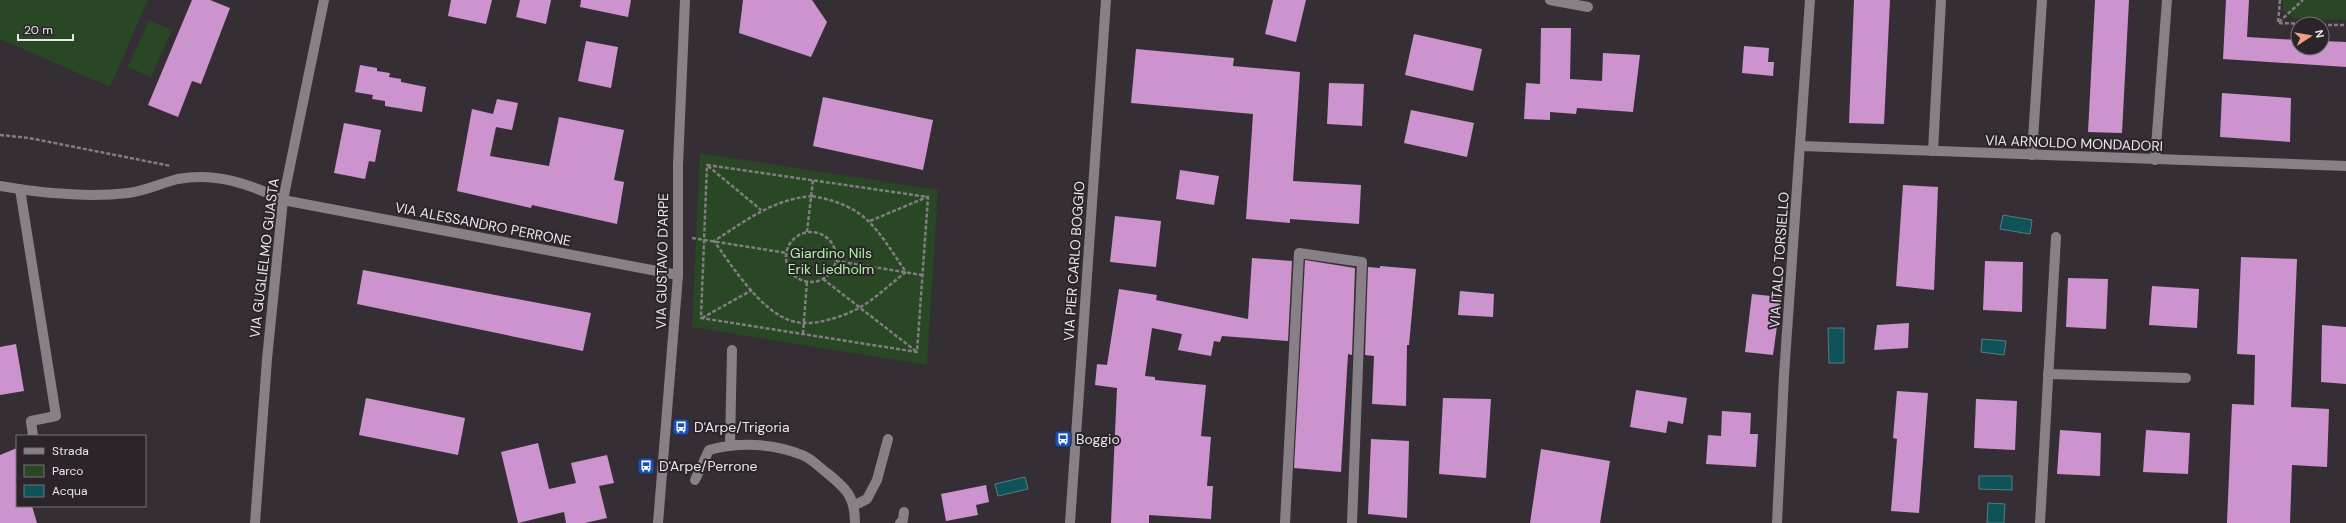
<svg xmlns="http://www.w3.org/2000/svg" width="2346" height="523" font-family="'DM Sans',sans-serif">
  <rect width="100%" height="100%" fill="#352f35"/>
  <g fill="#294724">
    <polygon points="0,0 148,0 110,87 0,39"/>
    <polygon points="2283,0 2346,0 2346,20 2293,18 2283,11"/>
    <polygon points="149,20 172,30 151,77 128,67"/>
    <polygon points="700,153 938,190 927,365 692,327"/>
  </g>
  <g fill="#0f5257" stroke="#517e83">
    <polygon points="2003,215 2032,220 2030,234 2000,229"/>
    <polygon points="1828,328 1844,328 1844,363 1829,363"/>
    <polygon points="1982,339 2006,341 2004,355 1981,352"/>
    <polygon points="1979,476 2012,476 2012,490 1979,489"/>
    <polygon points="1025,477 1028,489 998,496 995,484"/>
    <polygon points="1988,503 2005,504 2004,523 1987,523"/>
  </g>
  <g fill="#cd93ce">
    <polygon points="192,0 210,0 230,8 201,84 192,81 178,117 148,105"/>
    <polygon points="451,0 492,0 486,24 448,16"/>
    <polygon points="520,0 551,0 546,24 516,17"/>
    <polygon points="581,0 631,0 628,17 580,7"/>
    <polygon points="743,0 812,0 827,22 811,57 739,33"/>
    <polygon points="1273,0 1306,0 1296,42 1265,34"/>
    <polygon points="1854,0 1890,0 1884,124 1849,123"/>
    <polygon points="2095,0 2129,0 2122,133 2088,132"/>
    <polygon points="2226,0 2249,0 2247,37 2298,40 2298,48 2322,48 2322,41 2346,42 2346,67 2223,59"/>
    <polygon points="1541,28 1571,28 1570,79 1602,81 1603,53 1640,55 1633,112 1577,108 1576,114 1550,112 1550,120 1524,119 1526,83 1540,84"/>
    <polygon points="1414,34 1482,49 1473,91 1405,75"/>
    <polygon points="586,41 618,47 611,88 578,81"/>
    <polygon points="1744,46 1769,48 1768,62 1774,62 1773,76 1742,73"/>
    <polygon points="1136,49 1234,58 1233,66 1300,72 1293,181 1361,185 1359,224 1290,219 1290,223 1246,219 1253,114 1131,103"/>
    <polygon points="360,65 377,68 377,71 390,73 389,77 401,79 401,82 426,87 422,112 385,106 385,101 372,99 373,95 355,92"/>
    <polygon points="1329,83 1364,84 1362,126 1327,124"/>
    <polygon points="2222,93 2291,98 2290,142 2220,137"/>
    <polygon points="823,97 933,120 923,170 813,146"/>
    <polygon points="497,99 518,103 512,130 496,127 490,156 549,166 559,117 624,130 614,180 624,182 617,224 532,205 531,208 457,191 472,109 493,114"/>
    <polygon points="1411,110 1474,123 1467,157 1404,143"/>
    <polygon points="344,123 381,130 375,162 369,161 365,179 334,173"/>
    <polygon points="1180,170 1219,176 1214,205 1176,199"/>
    <polygon points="1903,185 1938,187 1934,290 1896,286"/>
    <polygon points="1115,216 1161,221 1156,267 1110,262"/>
    <polygon points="2241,257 2297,259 2291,407 2329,409 2327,467 2292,465 2290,523 2227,523 2232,404 2254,405 2255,355 2237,354"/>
    <polygon points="1252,258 1292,261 1288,341 1222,336 1220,342 1214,341 1211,356 1178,350 1182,334 1152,328 1145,376 1155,377 1155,380 1206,385 1201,436 1211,437 1207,486 1213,486 1211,519 1149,515 1149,523 1111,523 1117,388 1095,385 1097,364 1107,365 1119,289 1157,295 1156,300 1248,319"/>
    <polygon points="1305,260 1355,268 1352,355 1348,354 1341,472 1294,468"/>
    <polygon points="1985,261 2023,262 2022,312 1983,310"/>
    <polygon points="1380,266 1416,269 1409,345 1407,345 1406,406 1372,404 1374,356 1365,355 1368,267 1380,268"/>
    <polygon points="363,270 591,313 583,351 357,304"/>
    <polygon points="2068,278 2108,279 2106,329 2066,327"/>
    <polygon points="2152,286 2199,289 2197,328 2149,325"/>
    <polygon points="1460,291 1494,294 1493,317 1458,315"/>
    <polygon points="1752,294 1781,297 1773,355 1745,352"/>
    <polygon points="1909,323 1908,348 1874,350 1877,325"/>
    <polygon points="2322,325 2346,327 2346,384 2321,382"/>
    <polygon points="16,344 24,391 0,395 0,347"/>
    <polygon points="1636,390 1687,398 1683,424 1668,421 1666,433 1630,427"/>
    <polygon points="1897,391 1928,393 1919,513 1891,511 1897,439 1893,438"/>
    <polygon points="366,398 465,418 458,455 359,435"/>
    <polygon points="1443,398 1491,399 1486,478 1439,474"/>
    <polygon points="1976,399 2017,401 2015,450 1974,448"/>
    <polygon points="1722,411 1751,413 1750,434 1758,434 1756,467 1706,464 1708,435 1721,436"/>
    <polygon points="2060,430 2101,433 2100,476 2057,474"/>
    <polygon points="2146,430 2190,433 2188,474 2143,472"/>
    <polygon points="1371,439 1409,441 1407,518 1368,514"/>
    <polygon points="538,443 549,489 576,483 571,463 607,455 614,483 599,486 607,518 585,523 566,523 564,512 518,523 501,452"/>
    <polygon points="17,448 17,506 32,506 37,523 0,523 0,455"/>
    <polygon points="1541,449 1610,461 1600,523 1530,523"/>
    <polygon points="986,485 989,502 976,505 978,515 946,521 941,494"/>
  </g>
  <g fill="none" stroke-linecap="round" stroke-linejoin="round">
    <g stroke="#827d82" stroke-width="2.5" stroke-dasharray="4 2" stroke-linecap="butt">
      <polyline points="2280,0 2278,23 2309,24"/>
      <polyline points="2279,22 2303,0"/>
      <polyline points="2322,25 2346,25"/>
      <polyline points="0,135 29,138 171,166"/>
      <polygon points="707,165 928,197 917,352 701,318"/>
      <polyline points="708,166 761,210"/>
      <path d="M812,196c56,10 64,33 94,76 -16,12 -32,28 -49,37 -18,9 -45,18 -65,12 -31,-9 -60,-55 -78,-80 33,-21 57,-41 98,-45z"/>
      <polyline points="870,221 927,197"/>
      <polyline points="807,232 813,180"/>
      <circle cx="811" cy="257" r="25"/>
      <polyline points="692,238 787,253"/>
      <polyline points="836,261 922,275"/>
      <polyline points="823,279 917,352"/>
      <polyline points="702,318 752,290"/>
      <polyline points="803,334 807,281"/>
    </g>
    <g stroke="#888087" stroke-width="10">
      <polyline points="1550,0 1588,7"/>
      <polyline points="1801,146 2346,166"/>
      <polyline points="1933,151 1941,0"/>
      <polyline points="2032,155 2042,0"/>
      <polyline points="2155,160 2167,0"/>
      <path d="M0,186c41,7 86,12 128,7 17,-2 33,-10 50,-14 37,-7 72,5 105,21l395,75"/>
      <polyline points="20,189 56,416 31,421 33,436"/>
      <polyline points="2048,374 2186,378"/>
      <polyline points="730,445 732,350"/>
      <path d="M695,480l14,-30c30,-8 64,-7 93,5 9,3 17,12 25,18 20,16 28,24 28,50"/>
      <polyline points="855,505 867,499 877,480 888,439"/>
      <polyline points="255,523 267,359 283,200 324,0"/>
      <polyline points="658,523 678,275 678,165 685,0"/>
      <polyline points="900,523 903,520 904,512"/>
      <polyline points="1070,523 1106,0"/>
      <polyline points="1285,523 1299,253 1362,262 1352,523"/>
      <polyline points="1777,523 1784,375 1810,0"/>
      <polyline points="2040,523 2056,237"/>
    </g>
  </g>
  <defs>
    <symbol id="bus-square" viewBox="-11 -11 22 22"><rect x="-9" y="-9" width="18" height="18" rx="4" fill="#1a4fb4" stroke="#2b252b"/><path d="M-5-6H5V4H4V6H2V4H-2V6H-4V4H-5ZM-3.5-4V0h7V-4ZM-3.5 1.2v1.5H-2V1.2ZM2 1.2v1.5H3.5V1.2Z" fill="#fff"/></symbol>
  </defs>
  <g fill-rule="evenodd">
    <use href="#bus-square" x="671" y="417" width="20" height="20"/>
    <use href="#bus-square" x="1053" y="429" width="20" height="20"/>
    <use href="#bus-square" x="636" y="456" width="20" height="20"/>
  </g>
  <g text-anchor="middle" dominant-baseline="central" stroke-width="4" stroke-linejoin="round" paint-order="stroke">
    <g font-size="14" fill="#eae6ea" stroke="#2b252b">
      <text transform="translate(2074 143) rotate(2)">VIA ARNOLDO MONDADORI</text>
      <text transform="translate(483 224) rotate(11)">VIA ALESSANDRO PERRONE</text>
      <text transform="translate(264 258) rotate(-83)">VIA GUGLIELMO GUASTA</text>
      <text transform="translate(1779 260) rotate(-86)">VIA ITALO TORSIELLO</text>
      <text transform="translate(662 261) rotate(-89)">VIA GUSTAVO D'ARPE</text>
      <text transform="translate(1074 261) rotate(-86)">VIA PIER CARLO BOGGIO</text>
    </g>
    <g font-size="14" fill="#adf5a0" stroke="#2b252b">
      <text x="831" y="253">Giardino Nils<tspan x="831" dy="16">Erik Liedholm</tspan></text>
    </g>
    <g font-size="14" fill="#eae6ea" stroke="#2b252b" text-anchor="start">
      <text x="694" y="427">D'Arpe/Trigoria</text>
      <text x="1076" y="439">Boggio</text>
      <text x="659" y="466">D'Arpe/Perrone</text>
    </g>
  </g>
  <rect x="16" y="435" width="130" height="72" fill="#2b252b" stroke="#777277"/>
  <rect x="24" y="448" width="20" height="6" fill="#888087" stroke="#777277"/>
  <text x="52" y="455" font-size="12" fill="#eae6ea">Strada</text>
  <rect x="24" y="465" width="20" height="12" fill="#294724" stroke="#777277"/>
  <text x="52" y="475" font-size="12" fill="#eae6ea">Parco</text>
  <rect x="24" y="485" width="20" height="12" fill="#0f5257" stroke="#777277"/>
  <text x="52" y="495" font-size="12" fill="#eae6ea">Acqua</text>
  <g transform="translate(2310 36) rotate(78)"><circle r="19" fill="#2b252b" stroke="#777277"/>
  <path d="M0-3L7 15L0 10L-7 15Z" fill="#f39f83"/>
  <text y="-6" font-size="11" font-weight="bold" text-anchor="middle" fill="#eae6ea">N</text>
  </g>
  <path d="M18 34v6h55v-6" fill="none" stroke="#eae6ea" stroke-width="2"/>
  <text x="24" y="34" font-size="12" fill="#eae6ea" stroke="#2b252b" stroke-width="3" paint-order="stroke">20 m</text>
</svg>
